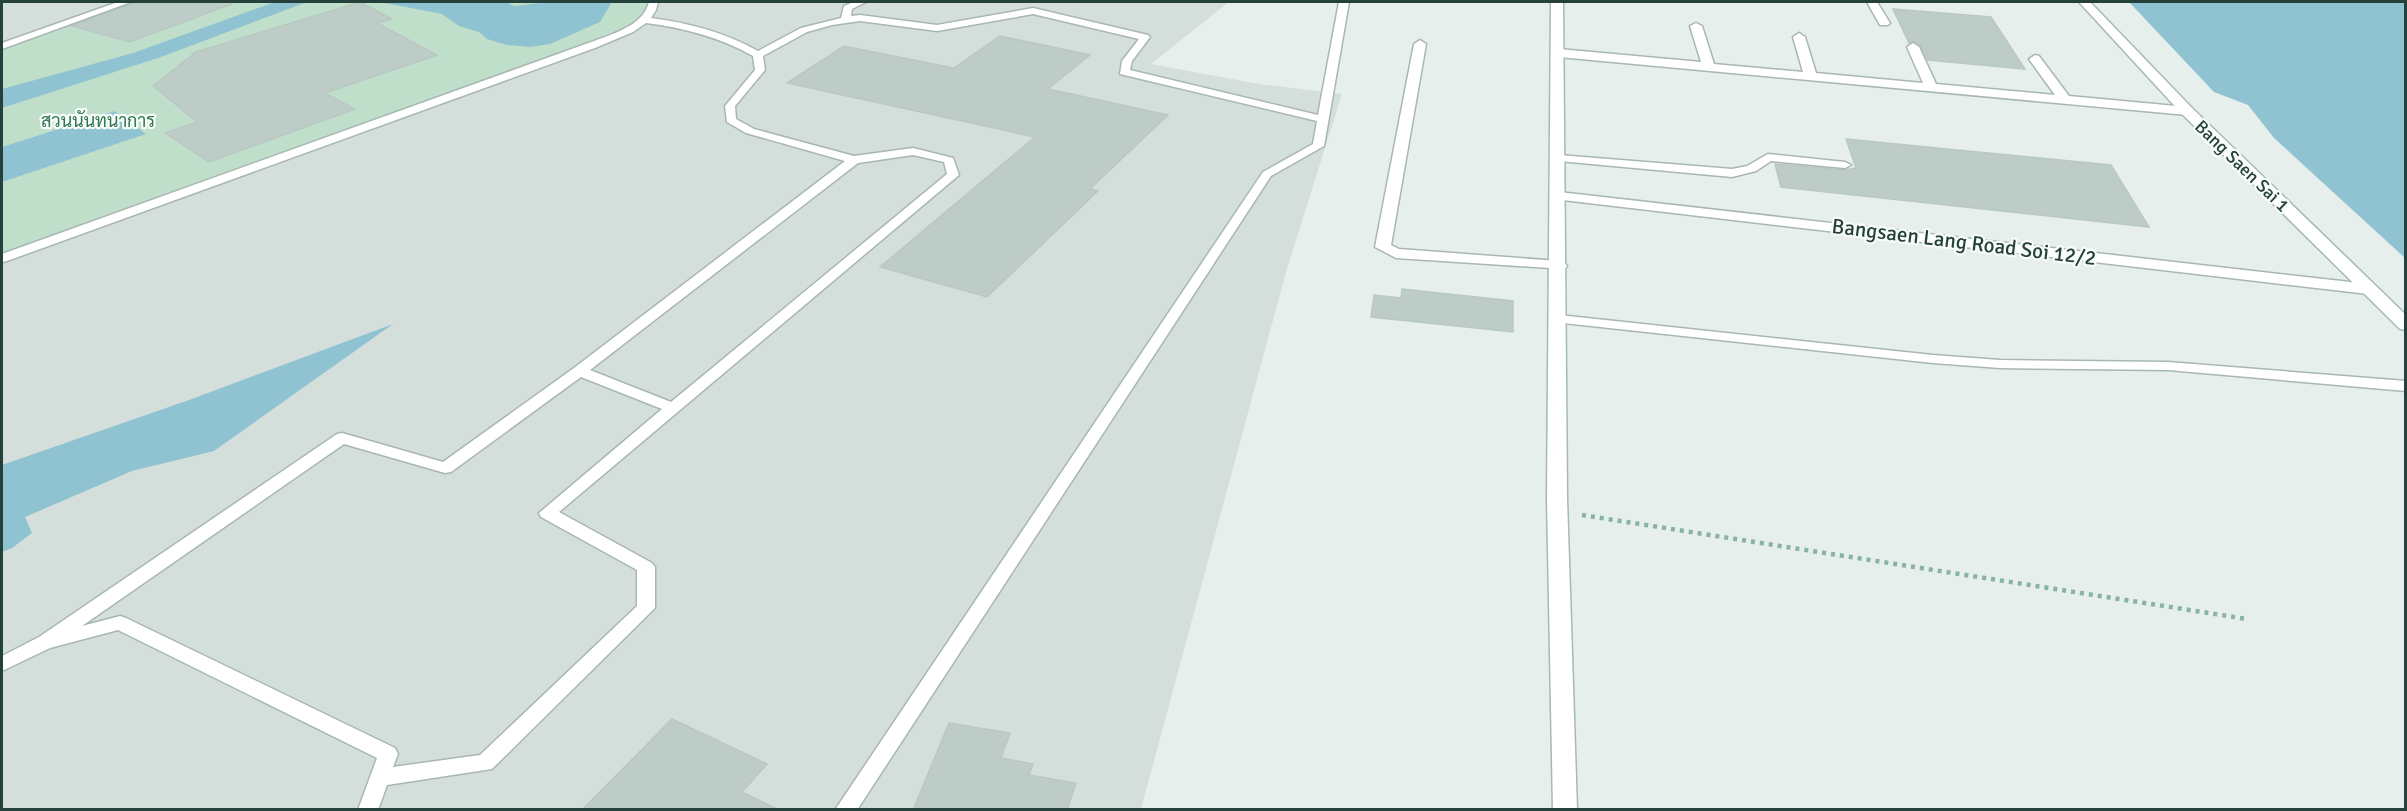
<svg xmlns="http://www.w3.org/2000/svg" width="2407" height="811" font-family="Signika,Sarabun,sans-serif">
  <rect width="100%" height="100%" fill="#e6efeb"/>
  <polygon fill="#d4dfdb" points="2,2 1229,2 1151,64 1259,84 1342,94 1286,272 1141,809 2,809"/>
  <polygon fill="#c0dfca" points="126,2 650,2 645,20 2,259 2,46"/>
  <g fill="#90c3d1">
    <polygon points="275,2 307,2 161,57 2,108 2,89 133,53"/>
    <polygon points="379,2 506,2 514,6 549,2 612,2 600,22 550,44 530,47 507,45 487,39 479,32 459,26 442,14"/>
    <polygon points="2129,2 2405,2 2405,258 2274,138 2248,105 2214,92"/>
    <polygon points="115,111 146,134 2,182 2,147"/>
    <polygon points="393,324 214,451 132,471 25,517 32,533 12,548 2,552 2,465 189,400"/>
  </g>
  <g fill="#beccc8" stroke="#b9c8c3" stroke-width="1.5">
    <polygon points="138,2 231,2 232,4 130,42 72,26"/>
    <polygon points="360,2 392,19 377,23 437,55 325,93 355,109 209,162 165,133 197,122 153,86 196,52"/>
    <polygon points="1893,9 1991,17 2025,69 1928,60 1920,45 1914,41 1909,43"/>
    <polygon points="1000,36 1090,55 1048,89 1168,115 1090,189 1098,191 987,297 880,267 1035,137 787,83 844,46 954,68"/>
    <polygon points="1846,139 2111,165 2149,227 1781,187 1775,164 1845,170 1856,168"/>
    <polygon points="1402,289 1513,301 1513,332 1371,317 1374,295 1401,298"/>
    <polygon points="672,719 767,764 742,792 779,810 582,810"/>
    <polygon points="949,723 1010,733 1001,758 1033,764 1029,775 1076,783 1067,810 913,810"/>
  </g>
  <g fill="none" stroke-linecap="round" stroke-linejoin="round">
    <defs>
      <g id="lane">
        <polygon points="118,2 131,2 2,49 2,43"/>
        <path d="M649,2h9l-2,8 -5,8c38,5 73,14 107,33l43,-23 40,-10 3,-12 10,-4h12l-14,7 -1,7 9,-1 77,10 96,-17 115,27 2,2 -18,24 -2,9 188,45 21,-113h10l-25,144 -53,30 -414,634h-22l428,-638 50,-28 4,-23 -197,-47 2,-13 17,-22 -106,-25 -96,17 -77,-10 -28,4 -25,7 -44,24 2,14 -30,36 1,13 18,10 100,27 59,-8 40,10 6,17 -400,337 93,51 3,4v41l-163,161 -105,16 -9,25h-20l19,-52 -259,-128 -68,18 -48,23v-15l37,-19 298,-203 5,-1 101,29 131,-94 271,-207 -99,-28 -19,-11 -2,-16 30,-36 -2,-14c-34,-19 -68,-28 -107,-33l-13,9 -38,16 -588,213 -5,1v-8l603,-217c18,-7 39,-15 44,-35zM913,155l31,7 3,12 -276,228 -81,-32 268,-207zM581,377l81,32 -123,104 2,4 96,53v36l-157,149 -87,12 5,-13 -3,-6 -269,-130 -6,-2 -38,10 262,-182 101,29 6,-1z"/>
        <polygon points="1768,154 1845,162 1851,165 1845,168 1771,161 1756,171 1732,177 1559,161 1553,158 1559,155 1732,169 1747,166"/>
        <polygon points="1559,315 1933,355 2000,360 2168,362 2406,381 2406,391 2168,370 2000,368 1933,363 1554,322 1552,319"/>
      </g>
      <g id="street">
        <polygon points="1867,2 1877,2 1890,23 1888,25 1880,25"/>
        <polygon points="1696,23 1702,26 1714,64 1803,72 1793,37 1799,33 1805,37 1816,73 1923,83 1907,47 1913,43 1919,47 1936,84 2055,95 2029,59 2035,55 2039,56 2069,96 2187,107 2194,111 2187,115 1559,57 1553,53 1559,49 1701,62 1690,26"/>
        <polygon points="1420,40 1426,44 1391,245 1399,249 1559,261 1565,263 1567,266 1565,269 1396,258 1375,247 1414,44"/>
        <polygon points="1559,192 2368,284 2376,289 2368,294 1554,199 1552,196 1554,193"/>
      </g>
      <g id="secondary">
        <polygon points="1551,2 1563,2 1567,498 1577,810 1553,810 1547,498"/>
        <polygon points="2079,2 2090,2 2192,108 2406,315 2406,330 2400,329 2182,114"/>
      </g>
    </defs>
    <use href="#lane" stroke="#a8b7b3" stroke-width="3"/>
    <use href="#street" stroke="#a8b7b3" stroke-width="3"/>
    <use href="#secondary" stroke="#a5bab4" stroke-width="3"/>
    <polyline stroke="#88b1a7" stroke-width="4.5" stroke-dasharray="4 5" stroke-linecap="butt" points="1582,515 2247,619"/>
    <use href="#lane" fill="#fff" fill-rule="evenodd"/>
    <use href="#street" fill="#fff" fill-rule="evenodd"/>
    <use href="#secondary" fill="#fff" fill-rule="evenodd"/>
  </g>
  <g text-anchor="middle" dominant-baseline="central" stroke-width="4.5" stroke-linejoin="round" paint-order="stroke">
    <g font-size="18" fill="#307750" stroke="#f7fbf9">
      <text x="98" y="121">สวนนันทนาการ</text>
    </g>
    <g font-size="18" fill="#25413b" stroke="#f7fbf9">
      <text transform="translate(2242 166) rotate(44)">Bang Saen Sai 1</text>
    </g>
    <g font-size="21" fill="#25413b" stroke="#f7fbf9">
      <text transform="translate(1964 242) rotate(7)">Bangsaen Lang Road Soi 12/2</text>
    </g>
  </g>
  <rect width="2407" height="811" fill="none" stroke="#25413b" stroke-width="6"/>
</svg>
